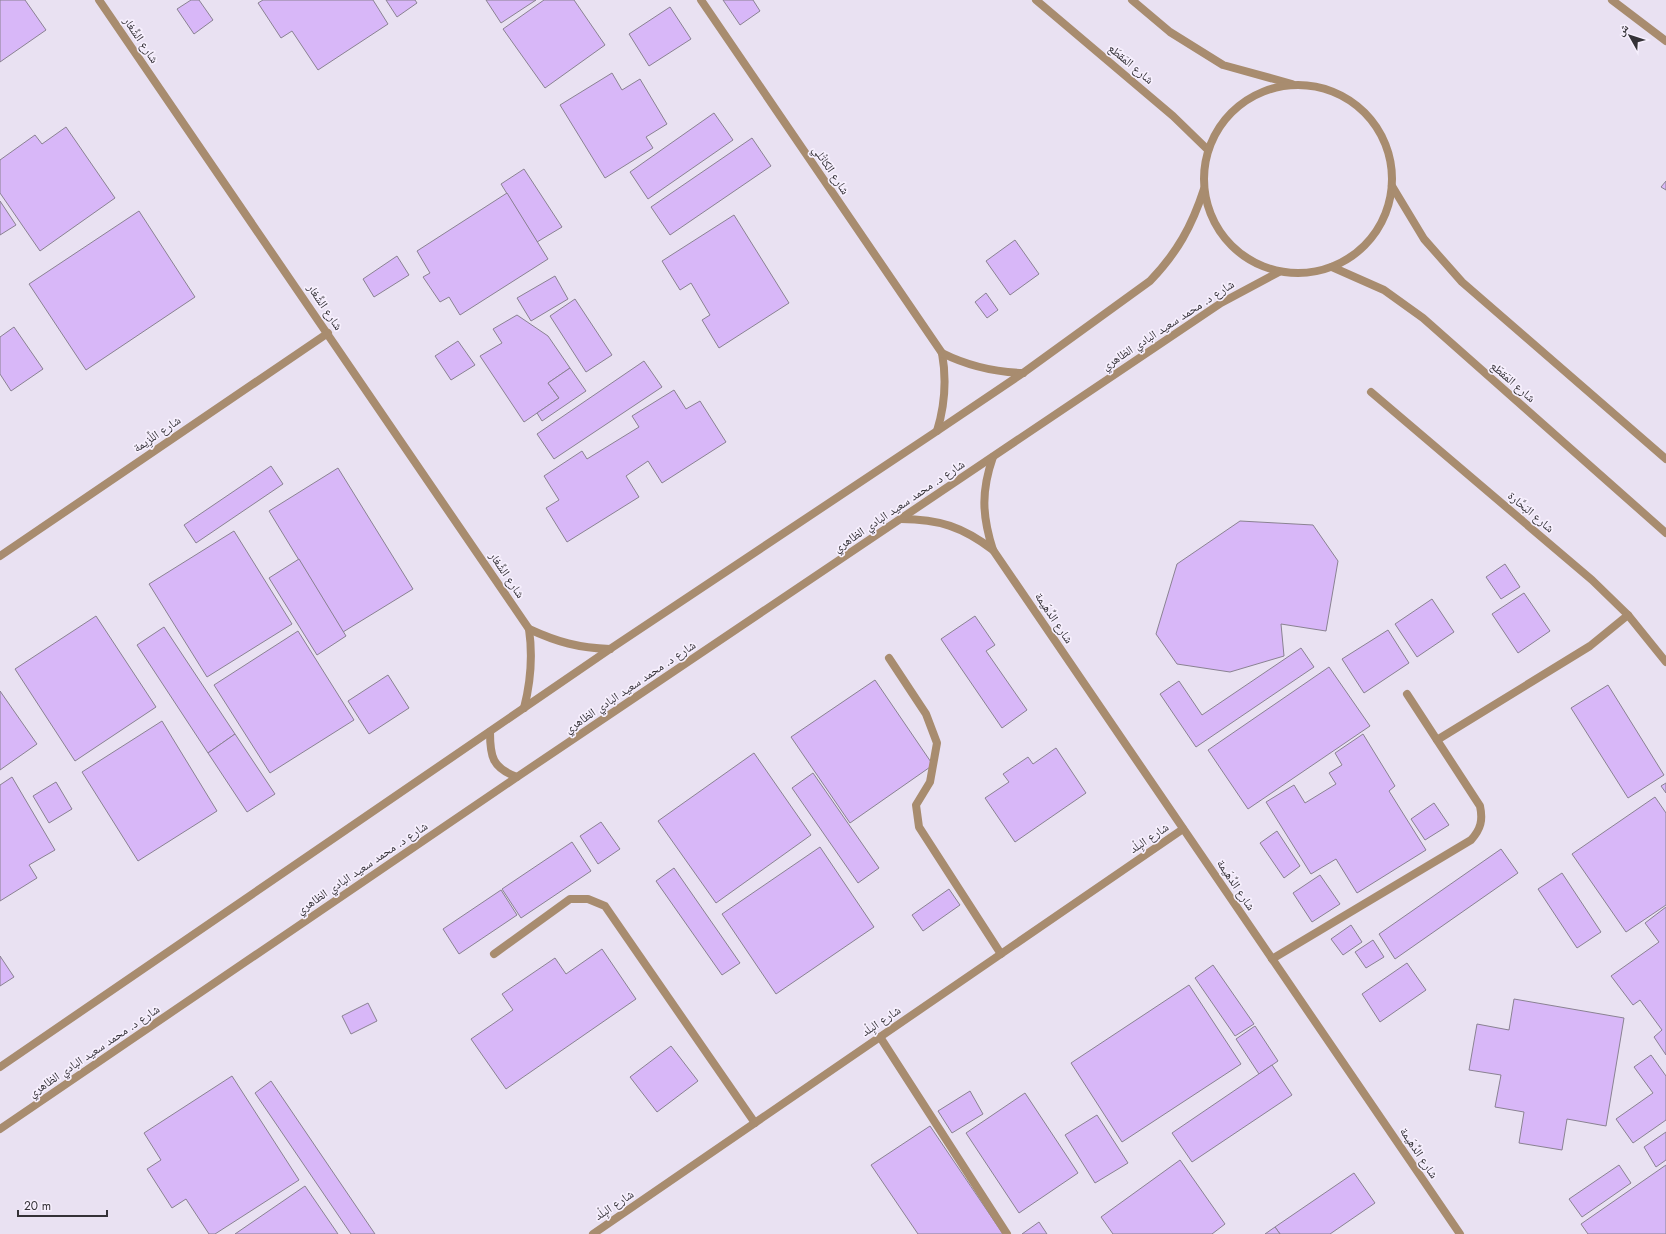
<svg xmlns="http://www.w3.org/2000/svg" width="1666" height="1234" font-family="Jost,'Noto Naskh Arabic',sans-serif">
  <rect width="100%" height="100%" fill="#e9e1f2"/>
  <g fill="#d8b7f8" stroke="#8a8292">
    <polygon points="0,0 25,0 46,30 0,62"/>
    <polygon points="191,0 199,0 213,20 194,34 177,9"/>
    <polygon points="263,0 373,0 388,24 318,70 292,31 281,38 258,3"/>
    <polygon points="386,0 415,0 417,3 397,17"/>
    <polygon points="486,0 536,0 501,23"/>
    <polygon points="544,0 574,0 605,45 545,88 503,29"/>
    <polygon points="723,0 753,0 760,11 740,25"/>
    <polygon points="670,7 691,39 649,66 629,34"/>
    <polygon points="612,73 622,90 640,79 667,124 646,137 653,148 605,178 560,105"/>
    <polygon points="714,113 733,140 648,199 630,172"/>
    <polygon points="66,127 115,198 40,251 0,193 0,160 35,135 42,144"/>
    <polygon points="752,138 771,166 670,235 651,207"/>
    <polygon points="524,169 562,227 537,242 501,184"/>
    <polygon points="1666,181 1666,190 1661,187"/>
    <polygon points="507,193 548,259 460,315 449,297 440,302 423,277 430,273 417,251"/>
    <polygon points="0,201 16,225 0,235"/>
    <polygon points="139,211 195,297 86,370 29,284"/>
    <polygon points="734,215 789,303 719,348 702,320 710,315 691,283 680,290 662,261"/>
    <polygon points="1015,240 1039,274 1010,295 986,261"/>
    <polygon points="397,256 409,275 374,297 363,279"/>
    <polygon points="555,276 568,299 531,321 517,298"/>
    <polygon points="986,293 998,310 987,318 975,302"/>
    <polygon points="575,299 612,355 586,372 550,316"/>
    <polygon points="517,315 548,336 570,368 548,383 559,398 524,422 480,356 502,343 493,329"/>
    <polygon points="14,327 43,369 11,391 0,374 0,337"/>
    <polygon points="458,341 475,365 451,380 435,356"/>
    <polygon points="644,361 662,387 554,459 537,434"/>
    <polygon points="570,368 586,391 542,421 537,413 559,398 548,383"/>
    <polygon points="674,390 686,409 700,401 726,442 662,483 648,461 626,476 639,497 567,542 546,508 559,500 544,476 582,451 587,459 639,427 632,416"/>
    <polygon points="271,466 283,484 196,543 184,525"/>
    <polygon points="338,468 413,589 343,632 269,511"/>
    <polygon points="1240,521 1313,525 1338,561 1326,631 1281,624 1284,656 1230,672 1177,664 1156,634 1177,564"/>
    <polygon points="234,531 292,624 207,677 149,584"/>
    <polygon points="299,559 346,636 317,655 269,578"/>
    <polygon points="1505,564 1520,587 1501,599 1486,577"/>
    <polygon points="1524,593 1550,631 1518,653 1492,614"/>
    <polygon points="1432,599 1454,632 1417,657 1395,624"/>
    <polygon points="96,616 156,707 75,761 15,669"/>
    <polygon points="975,616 995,645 986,651 1027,710 1002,728 941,639"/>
    <polygon points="164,627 235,734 208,753 137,645"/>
    <polygon points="1388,630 1409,663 1364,693 1342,659"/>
    <polygon points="298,631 354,720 270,773 214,685"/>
    <polygon points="1301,648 1314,667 1196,747 1160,694 1179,681 1202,715"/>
    <polygon points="1329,667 1370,726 1248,809 1208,750"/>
    <polygon points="388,675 409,708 369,734 348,701"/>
    <polygon points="875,680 933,765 850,823 791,737"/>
    <polygon points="1608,685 1664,775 1628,798 1571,708"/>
    <polygon points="0,691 37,744 0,770"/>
    <polygon points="162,721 217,811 138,861 82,772"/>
    <polygon points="235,734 275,794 247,812 208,753"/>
    <polygon points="1363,734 1395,786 1389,791 1426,850 1357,893 1336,859 1311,874 1266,802 1294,785 1305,803 1336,784 1329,773 1342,765 1335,753"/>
    <polygon points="1056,748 1086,793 1015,842 985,798 1009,782 1003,774 1028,757 1033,764"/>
    <polygon points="754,753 811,835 716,903 658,821"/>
    <polygon points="813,773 879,868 858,883 792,788"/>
    <polygon points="12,777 55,850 29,865 37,878 0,901 0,785"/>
    <polygon points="56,782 72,809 49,823 33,796"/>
    <polygon points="1666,783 1666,793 1661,786"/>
    <polygon points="1655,797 1666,813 1666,905 1626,932 1572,854"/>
    <polygon points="1434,803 1449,825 1425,840 1411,819"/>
    <polygon points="601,822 620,849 598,864 580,836"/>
    <polygon points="1277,831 1300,866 1284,878 1260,843"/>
    <polygon points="572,842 591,871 521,918 502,889"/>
    <polygon points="820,847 874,927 776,994 722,914"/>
    <polygon points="1501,849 1518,873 1395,959 1379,934"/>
    <polygon points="674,868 740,963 722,975 656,881"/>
    <polygon points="1562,873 1601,932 1577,948 1538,889"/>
    <polygon points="1320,875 1340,904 1312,922 1293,893"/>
    <polygon points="949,889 960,905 923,931 912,915"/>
    <polygon points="501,890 517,915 459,954 443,929"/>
    <polygon points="1666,907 1666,1055 1654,1037 1662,1030 1640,1000 1633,1005 1611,976 1659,942 1645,923"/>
    <polygon points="1351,925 1362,942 1343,955 1331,939"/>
    <polygon points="1373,940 1384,957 1366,968 1355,952"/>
    <polygon points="602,949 636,999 506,1089 471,1039 513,1010 502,994 555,958 566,974"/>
    <polygon points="0,956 14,977 0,986"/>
    <polygon points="1407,963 1426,990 1380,1022 1362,994"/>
    <polygon points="1213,965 1254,1024 1235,1036 1195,978"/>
    <polygon points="1189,985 1241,1064 1122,1142 1071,1063"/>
    <polygon points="1514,999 1624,1018 1606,1126 1567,1119 1562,1150 1519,1143 1524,1112 1495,1107 1501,1075 1469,1070 1477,1024 1509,1030"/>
    <polygon points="368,1003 377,1021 351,1034 342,1016"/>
    <polygon points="1255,1026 1278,1061 1259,1074 1236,1039"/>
    <polygon points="671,1046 698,1081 657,1112 630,1077"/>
    <polygon points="1651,1055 1666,1076 1666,1120 1633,1143 1616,1119 1653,1093 1634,1067"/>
    <polygon points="1272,1065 1292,1095 1192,1162 1172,1133"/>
    <polygon points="232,1076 299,1180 215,1234 209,1234 186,1199 172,1208 147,1169 161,1160 144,1133"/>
    <polygon points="271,1081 375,1234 351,1234 255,1093"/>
    <polygon points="970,1091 983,1114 952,1133 938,1111"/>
    <polygon points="1025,1093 1078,1173 1019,1213 966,1133"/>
    <polygon points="1097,1115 1128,1163 1095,1183 1065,1135"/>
    <polygon points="930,1126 1003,1234 918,1234 871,1165"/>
    <polygon points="1666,1132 1666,1160 1656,1167 1644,1147"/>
    <polygon points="1180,1160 1225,1224 1212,1234 1113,1234 1101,1217"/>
    <polygon points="1619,1165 1631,1183 1582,1217 1569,1199"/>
    <polygon points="1666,1165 1666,1234 1588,1234 1581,1224"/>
    <polygon points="1354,1173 1375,1203 1330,1234 1280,1234 1275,1227"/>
    <polygon points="305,1186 338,1234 235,1234"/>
    <polygon points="1039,1222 1047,1234 1022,1234"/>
    <polygon points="1275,1227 1280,1234 1265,1234"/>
  </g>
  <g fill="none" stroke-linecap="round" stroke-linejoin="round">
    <g stroke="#a88c6f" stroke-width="8">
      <polyline points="1612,0 1666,41"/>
      <polyline points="889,658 926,714 937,743 930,782 916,805 919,827 1001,954"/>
      <polyline points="1437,740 1590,646 1628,615"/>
      <polyline points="494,954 570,899 588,899 605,906 755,1123"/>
      <path d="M1272,959l199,-119c10,-11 12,-20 9,-34l-73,-112"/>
      <polyline points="880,1037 1007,1234"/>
    </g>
    <g stroke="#a88c6f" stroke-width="8">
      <path d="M99,0l430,629c4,28 2,52 -5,79"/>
      <path d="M701,0l241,353c5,28 3,52 -5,78"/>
      <path d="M942,353c26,13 51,19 81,20"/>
      <polyline points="1371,392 1592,580 1628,615 1666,662"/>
      <path d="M993,457c-12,34 -11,59 0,93l467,684"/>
      <path d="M901,519c38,0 62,8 92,31"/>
      <polyline points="0,556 328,333"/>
      <path d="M529,629c28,13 50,19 81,20"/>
      <polyline points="593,1234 1183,829"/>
    </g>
    <g stroke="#a88c6f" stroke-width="8">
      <polyline points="1036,0 1173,116 1208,150"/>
      <polyline points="1132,0 1170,32 1223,65 1292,84"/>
      <circle cx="1298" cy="179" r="94"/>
      <polyline points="1392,186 1424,239 1462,282 1666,459"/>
      <polyline points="1332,267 1384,290 1423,318 1666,533"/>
      <path d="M490,732c0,24 2,36 27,45"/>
      <path d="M0,1067l610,-418 327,-218 86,-58 127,-92c27,-28 42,-55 54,-92"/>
      <polyline points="0,1129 517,777 1221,303 1279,272"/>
    </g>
  </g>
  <g text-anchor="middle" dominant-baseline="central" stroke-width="3.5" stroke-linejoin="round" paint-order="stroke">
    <g font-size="12" fill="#343137" stroke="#f6effd">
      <text transform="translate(141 40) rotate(56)">شارع الشِّغار</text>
      <text transform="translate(1131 64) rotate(40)">شارع المَقطَع</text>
      <text transform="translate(831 170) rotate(56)">شارع الكاتْلي</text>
      <text transform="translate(325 307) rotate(56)">شارع الشِّغار</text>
      <text transform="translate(1168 325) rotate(-33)">شارع د. محمد سعيد البادي الظاهري</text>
      <text transform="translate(1513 382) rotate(41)">شارع المَقطَع</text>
      <text transform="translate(157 434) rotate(-34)">شارع اللِّزِيمة</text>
      <text transform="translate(899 506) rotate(-34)">شارع د. محمد سعيد البادي الظاهري</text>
      <text transform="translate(1531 512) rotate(40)">شارع البَحَّارة</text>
      <text transform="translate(507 575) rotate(56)">شارع الشِّغار</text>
      <text transform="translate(1054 618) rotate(56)">شارع الدِّهَيمة</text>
      <text transform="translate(630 687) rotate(-34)">شارع د. محمد سعيد البادي الظاهري</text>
      <text transform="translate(1149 838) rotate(-34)">شارع البِلْد</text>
      <text transform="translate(362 868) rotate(-34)">شارع د. محمد سعيد البادي الظاهري</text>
      <text transform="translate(1236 885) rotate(56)">شارع الدِّهَيمة</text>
      <text transform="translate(881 1021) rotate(-34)">شارع البِلْد</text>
      <text transform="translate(94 1051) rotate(-34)">شارع د. محمد سعيد البادي الظاهري</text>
      <text transform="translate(1419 1153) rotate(56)">شارع الدِّهَيمة</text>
      <text transform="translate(614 1205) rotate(-34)">شارع البِلْد</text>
    </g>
  </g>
  <g transform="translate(1630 36) rotate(309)" stroke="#f6effd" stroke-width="3" paint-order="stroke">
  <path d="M0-3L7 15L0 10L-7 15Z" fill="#343137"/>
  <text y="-6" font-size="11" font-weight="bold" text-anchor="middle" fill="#343137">ش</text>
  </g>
  <path d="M18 1210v6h89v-6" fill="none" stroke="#343137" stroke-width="2"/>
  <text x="24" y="1210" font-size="12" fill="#343137" stroke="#f6effd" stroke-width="3" paint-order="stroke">20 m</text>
</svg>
